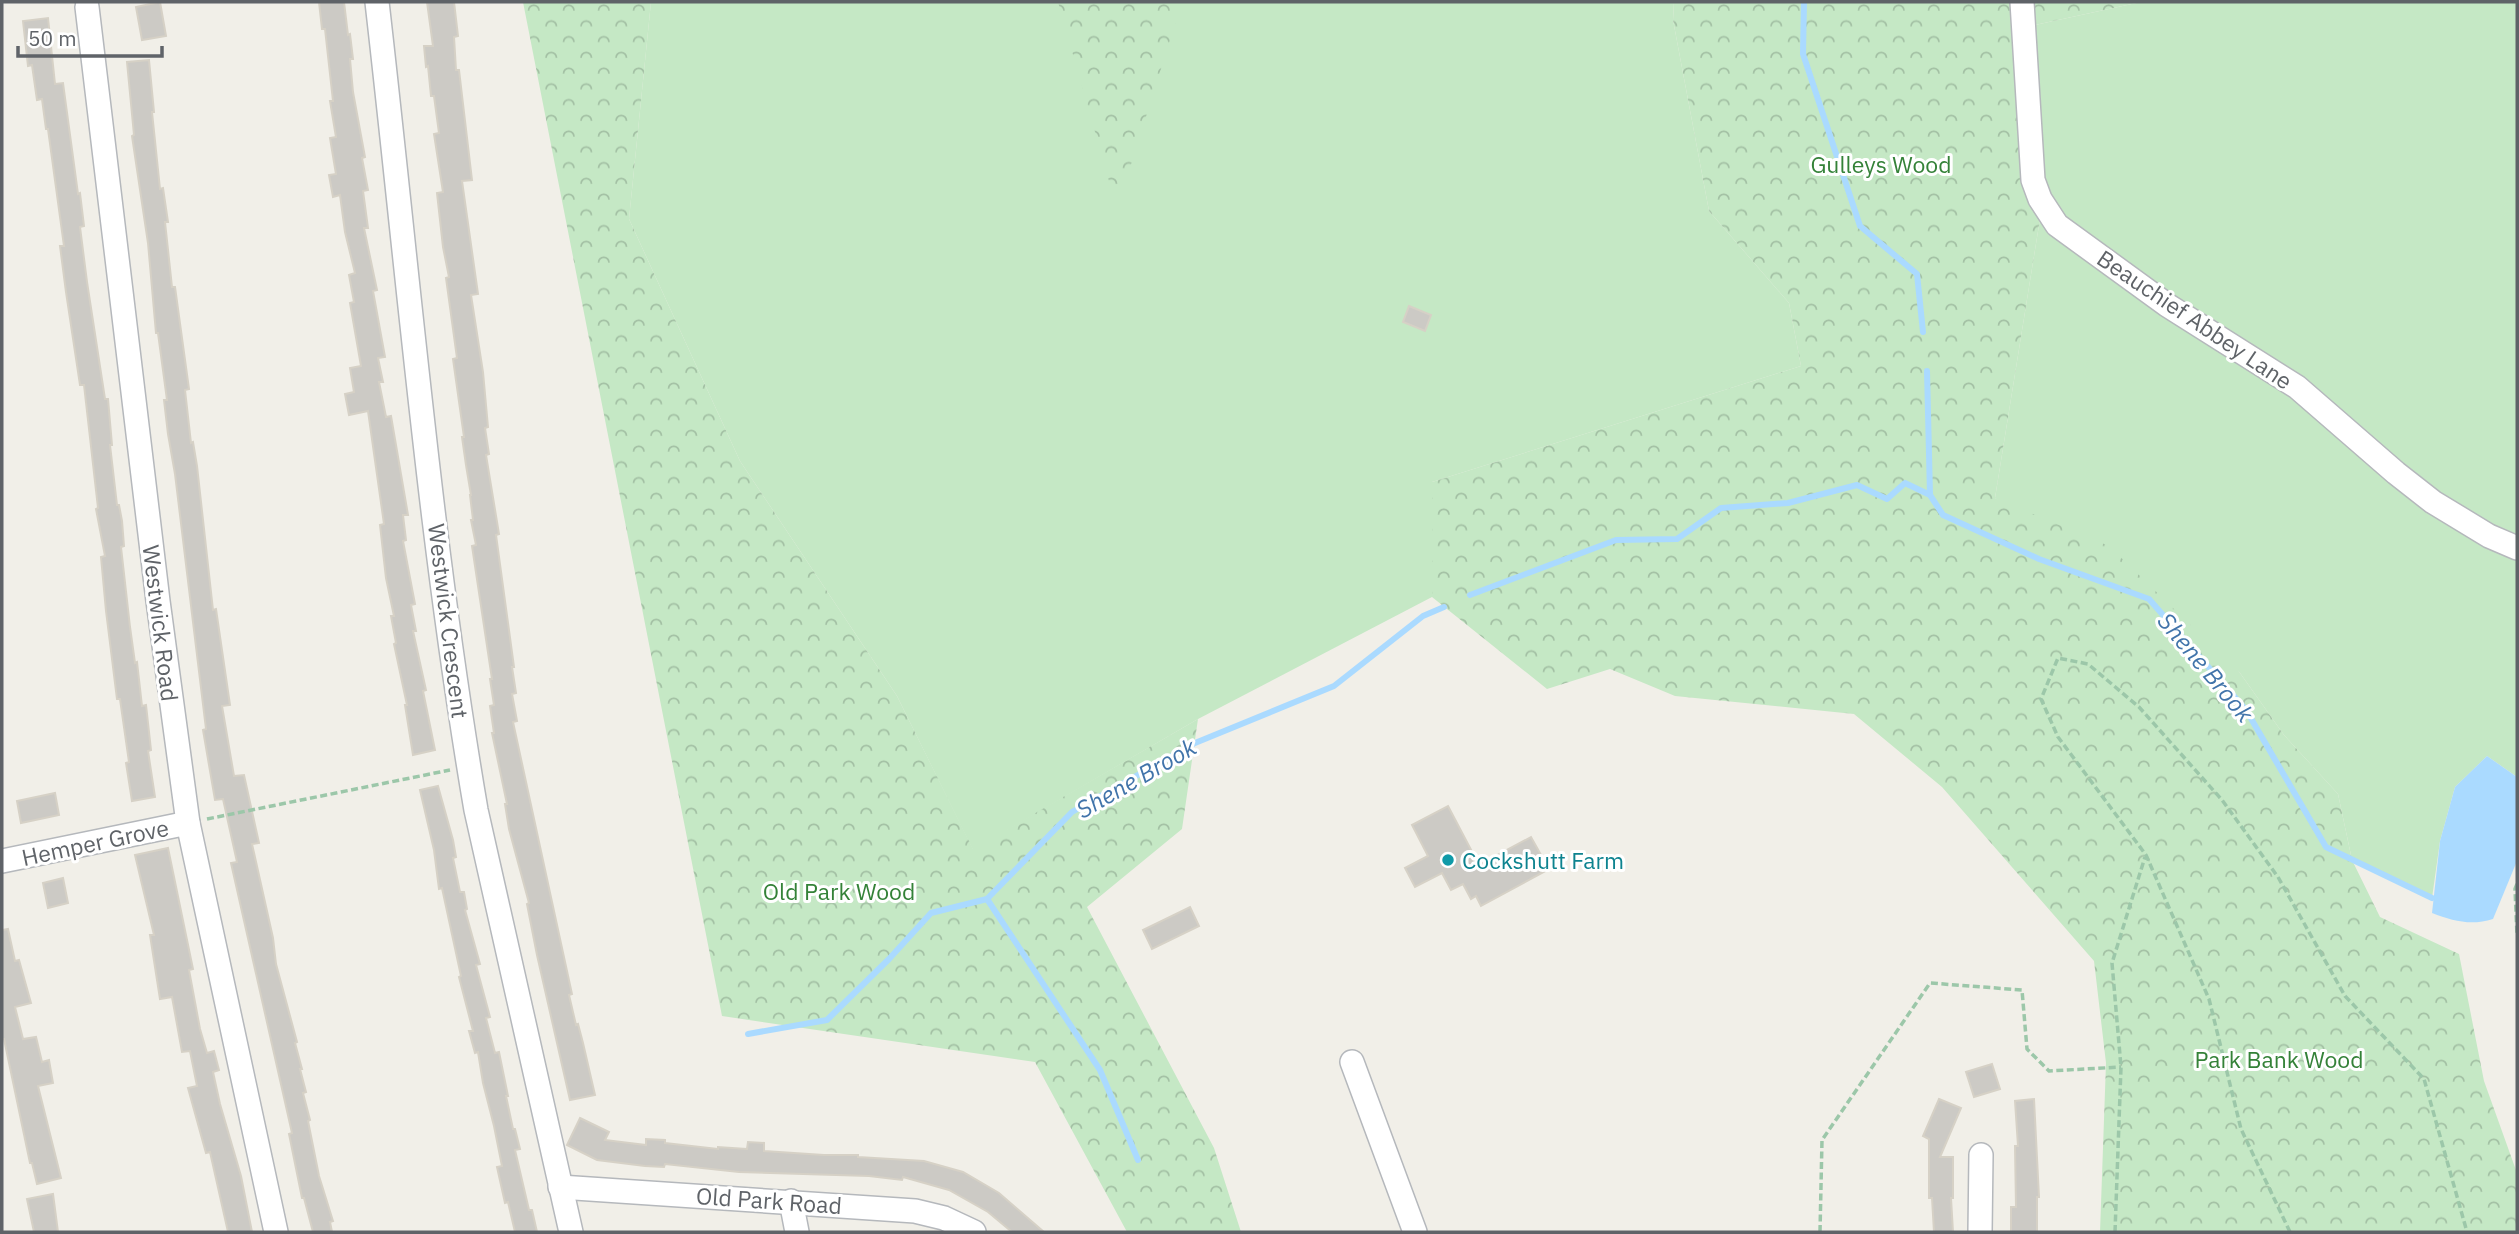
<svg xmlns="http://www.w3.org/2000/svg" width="2519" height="1234" font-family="'IBM Plex Sans',sans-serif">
  <defs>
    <pattern id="forest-crowns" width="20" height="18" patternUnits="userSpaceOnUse" patternTransform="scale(1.75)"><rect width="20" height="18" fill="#c5e8c5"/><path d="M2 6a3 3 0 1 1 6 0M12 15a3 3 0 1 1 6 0" fill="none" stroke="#a3c0a4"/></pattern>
  </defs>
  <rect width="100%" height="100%" fill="#f1efe8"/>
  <g fill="#c5e8c5">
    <polygon points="651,2 1674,2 1673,20 1709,211 1789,303 1801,366 1432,482 1432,597 1198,719 973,850 897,696 740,461 629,219"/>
    <polygon points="2141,2 2517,2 2517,777 2487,756 2455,787 2440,841 2432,898 2352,860 2338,794 2284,735 2240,673 1995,498 2044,194 2035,25"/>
  </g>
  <g fill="url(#forest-crowns)">
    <polygon points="523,2 651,2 629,219 740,461 897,696 973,849 1198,719 1182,829 1087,907 1214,1148 1241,1232 1127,1232 1035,1062 722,1016"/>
    <polygon points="1058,2 1182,2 1117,209"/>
    <polygon points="1674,2 2141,2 2035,25 2044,194 1995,498 2109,546 2240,673 2284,735 2338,794 2352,860 2380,917 2459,954 2484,1081 2517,1173 2517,1232 2100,1232 2106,1063 2094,961 1942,787 1854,714 1675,696 1610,669 1547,689 1432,597 1432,482 1801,366 1789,303 1709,211 1673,20"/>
  </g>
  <path fill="#aadaff" d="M2487,756l30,21v84l-24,58c-22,7 -40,2 -61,-6l8,-72 15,-54z"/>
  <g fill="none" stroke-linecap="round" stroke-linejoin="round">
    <g stroke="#aadaff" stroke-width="6">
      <polyline points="1804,2 1803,54 1860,226 1917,274 1923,332"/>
      <polyline points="1927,371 1930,495 1943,515 2039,559 2149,599 2246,710 2326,847 2432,898"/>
      <polyline points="1470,595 1616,540 1677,539 1721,508 1788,503 1857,485 1887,499 1905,483 1930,495"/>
      <polyline points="987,899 1100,1070 1138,1160"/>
      <polyline points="748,1034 827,1020 889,959 931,913 987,899 1072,812 1195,743 1334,686 1423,616 1444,607"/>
    </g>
  </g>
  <g fill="#cccac5" stroke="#d6d1c6" stroke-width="2">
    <polygon points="160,2 166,36 142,40 136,7"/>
    <polygon points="319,2 344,2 348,35 350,34 353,59 350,59 353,92 365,157 362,158 368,190 363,191 368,228 364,228 377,290 373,291 385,357 378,358 383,382 379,382 386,417 391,416 408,515 403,515 406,540 403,541 415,604 411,605 416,631 413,631 426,690 423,691 435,750 413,755 405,705 407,705 394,644 396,643 391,616 394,616 386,578 380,525 384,524 368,411 349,415 345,394 354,392 350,368 361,366 350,303 354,302 349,275 355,273 345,232 340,195 333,197 329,175 336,174 330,138 336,137 330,101 333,101 325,29 322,29"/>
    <polygon points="427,2 454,2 458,36 454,37 456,70 459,70 472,180 462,181 478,294 471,295 483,372 488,427 485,428 489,454 486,455 499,534 496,535 514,667 512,667 516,693 512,694 517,721 513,722 572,994 569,995 576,1025 578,1024 583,1043 595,1095 570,1100 537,955 527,904 529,903 509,829 505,804 507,804 492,733 494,733 490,706 494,705 490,679 492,679 472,546 476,545 471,520 473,520 470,495 471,495 466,465 462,437 464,437 453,359 457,358 446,278 449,277 443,247 437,193 443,192 434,134 439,133 434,96 431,96 428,66 426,67 424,46 433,46"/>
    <polygon points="48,18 55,84 63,83 78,194 80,193 84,226 80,227 87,282 105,399 108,399 112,445 110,445 117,505 119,505 122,521 124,546 121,547 130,627 135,663 137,662 142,706 146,705 151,750 148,751 155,797 132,801 126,763 129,762 120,699 117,699 106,611 101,557 105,556 96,509 98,508 84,385 80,385 66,292 60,246 64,246 48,129 46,129 42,99 37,100 32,65 28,66 23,21"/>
    <polygon points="149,60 154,112 152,112 160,189 163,188 168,222 165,222 172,287 175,287 189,389 185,390 191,443 193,442 197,466 213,610 216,609 230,705 222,706 234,776 244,775 259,843 252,844 273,938 276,964 297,1042 295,1043 302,1069 300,1069 306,1092 303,1093 310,1120 308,1121 319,1176 333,1221 330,1222 332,1232 313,1232 304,1198 302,1198 289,1134 292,1133 231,863 237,862 223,799 215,800 203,730 206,729 175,474 168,434 164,400 167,400 158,333 156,333 148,243 132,136 134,135 127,62"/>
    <polygon points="1409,306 1431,315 1425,331 1403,322"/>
    <polygon points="438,786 453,840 456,857 453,858 460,892 464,892 467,909 465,910 480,964 476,965 490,1017 486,1018 495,1053 499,1052 508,1096 506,1096 513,1129 515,1129 520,1149 515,1150 529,1210 532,1210 537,1232 515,1232 508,1202 505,1203 497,1167 502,1166 494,1126 483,1083 478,1052 475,1053 469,1031 473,1031 459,977 461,976 442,888 439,889 434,850 420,790"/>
    <polygon points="55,793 59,815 21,823 17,801"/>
    <polygon points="1448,806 1479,865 1531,837 1549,869 1481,906 1476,896 1471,899 1463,884 1451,890 1442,873 1415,887 1405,868 1428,856 1412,825"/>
    <polygon points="168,848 193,969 189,970 200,1029 207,1053 214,1051 219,1070 213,1072 220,1104 241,1176 252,1232 228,1232 210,1152 206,1153 188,1088 197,1086 190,1051 182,1052 172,997 160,999 150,935 154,935 135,855"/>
    <polygon points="63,878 68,903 48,908 43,883"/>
    <polygon points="1190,907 1199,926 1152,949 1143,930"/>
    <polygon points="8,929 15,961 19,960 31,1003 15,1007 23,1039 36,1037 42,1062 49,1060 53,1083 38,1086 61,1178 37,1184 32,1163 30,1163 4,1039 2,1039 2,930"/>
    <polygon points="1992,1064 2000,1089 1974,1097 1966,1072"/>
    <polygon points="1939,1099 1961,1108 1940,1157 1953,1157 1953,1198 1951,1198 1953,1232 1934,1232 1932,1198 1929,1198 1929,1139 1923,1136"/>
    <polygon points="2034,1099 2039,1197 2037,1197 2037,1232 2011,1232 2011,1207 2016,1207 2015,1146 2018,1146 2015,1101"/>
    <polygon points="580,1118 609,1132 605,1140 646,1145 646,1139 665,1140 665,1143 718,1149 718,1147 747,1149 748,1142 764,1143 764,1151 824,1155 858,1155 858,1157 924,1161 963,1172 999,1193 1044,1232 1012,1232 988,1212 949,1190 903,1177 902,1180 869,1176 739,1172 665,1164 664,1167 645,1166 597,1160 567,1145"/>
    <polygon points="53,1194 58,1232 34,1232 27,1199"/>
  </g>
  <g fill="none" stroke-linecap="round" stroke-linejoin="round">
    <defs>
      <g id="minor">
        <path d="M377,2c31,269 53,540 99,808l95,422"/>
        <polyline points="2022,2 2033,180 2040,199 2057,225 2167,305 2297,387 2396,473 2433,502 2489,536 2517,548"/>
        <polyline points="87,7 158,601 188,823 276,1232"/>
        <polyline points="2,861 188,823"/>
        <polyline points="1352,1062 1415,1232"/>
        <polyline points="560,1187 915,1211 944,1218 974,1232"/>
        <polyline points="791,1201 797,1232"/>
        <polyline points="1980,1232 1981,1155"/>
      </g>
    </defs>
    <use href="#minor" stroke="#b5b8bc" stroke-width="26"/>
    <g stroke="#9cc7a9" stroke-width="3.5" stroke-dasharray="7 3.5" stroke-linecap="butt">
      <polyline points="207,819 450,770"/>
      <polyline points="2517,884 2515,889 2517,935"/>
      <polyline points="1820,1232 1822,1140 1930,983 2022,990 2027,1049 2049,1071 2121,1067"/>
      <polyline points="2115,1232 2121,1067 2112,963 2145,857"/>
      <polyline points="2290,1232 2241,1129 2209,999 2146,855 2058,737 2041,699 2058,658 2088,664 2139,707 2222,800 2278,877 2345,996 2424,1079 2467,1232"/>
    </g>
    <use href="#minor" stroke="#fff" stroke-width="23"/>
  </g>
  <circle fill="#0f9aa8" stroke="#fff" stroke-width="2.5" cx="1448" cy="860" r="7"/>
  <g text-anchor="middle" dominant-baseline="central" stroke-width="6" stroke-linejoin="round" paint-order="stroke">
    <g font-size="23" fill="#348238" stroke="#fff">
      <text x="1881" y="164">Gulleys Wood</text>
      <text x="839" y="891">Old Park Wood</text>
      <text x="2279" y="1059">Park Bank Wood</text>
    </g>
    <g font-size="23" fill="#5f6368" stroke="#fff">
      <text transform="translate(2195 319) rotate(34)">Beauchief Abbey Lane</text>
      <text transform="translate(449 621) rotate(83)">Westwick Crescent</text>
      <text transform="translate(161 623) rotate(83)">Westwick Road</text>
      <text transform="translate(95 842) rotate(-12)">Hemper Grove</text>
      <text transform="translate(769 1200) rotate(4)">Old Park Road</text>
    </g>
    <g font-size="23" fill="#0d838f" stroke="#fff" text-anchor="start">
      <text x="1462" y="860">Cockshutt Farm</text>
    </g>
    <g font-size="24" font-style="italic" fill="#4174aa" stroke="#fff">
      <text transform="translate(2206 667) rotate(50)">Shene Brook</text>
      <text transform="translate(1136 778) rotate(-30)">Shene Brook</text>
    </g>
  </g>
  <rect width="2519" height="1234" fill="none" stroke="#5f6368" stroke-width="7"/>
  <path d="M18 46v10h144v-10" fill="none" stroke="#5f6368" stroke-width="3.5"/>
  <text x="28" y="46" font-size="21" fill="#5f6368" stroke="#ffffff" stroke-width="5" paint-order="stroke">50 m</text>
</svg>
